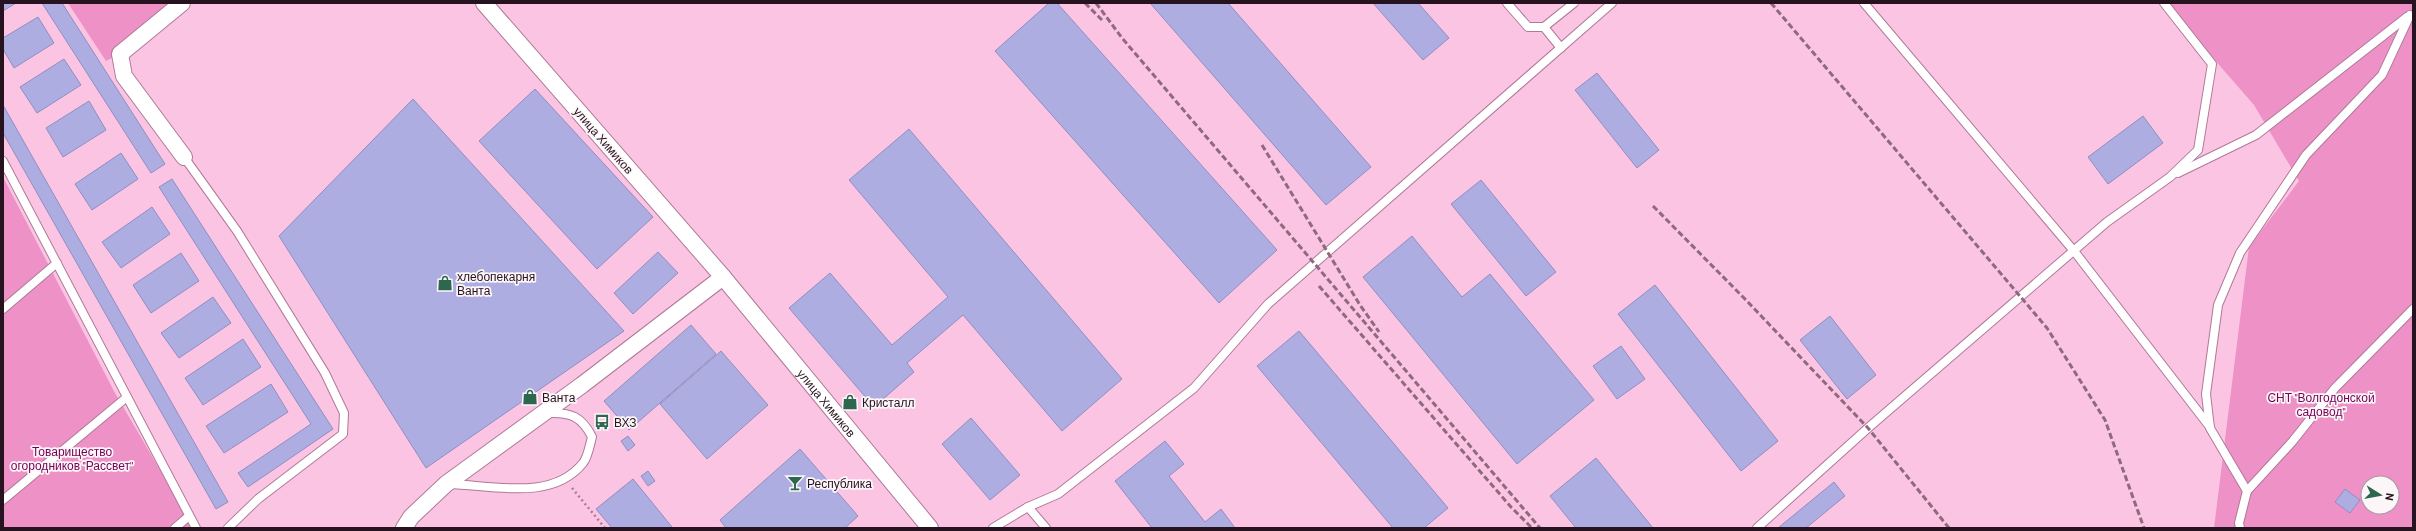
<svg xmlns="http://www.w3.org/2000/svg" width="2416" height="531" font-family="Barlow,sans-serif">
  <rect width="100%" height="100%" fill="#fcc4e3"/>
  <g fill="#ee91c7" fill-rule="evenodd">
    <polygon points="68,3 182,3 120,54 106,61"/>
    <path d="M2165,3h248v525h-199l35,-281 50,-66 -45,-76zM2368,483h24v24h-24z"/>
    <polygon points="3,177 115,393 194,528 3,528"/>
  </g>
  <g fill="#adade2" stroke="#8f8ec1">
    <polygon points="3,3 16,3 3,11"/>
    <polygon points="42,3 62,3 165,164 151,173"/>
    <polygon points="1049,3 1057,3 1277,250 1219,303 995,51"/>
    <polygon points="1150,3 1228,3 1371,167 1326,205"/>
    <polygon points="1373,3 1418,3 1449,38 1423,60"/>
    <polygon points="38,17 54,43 14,68 3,49 3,38"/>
    <polygon points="64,59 81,85 37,113 20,87"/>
    <polygon points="1597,73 1659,150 1637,168 1575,90"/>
    <polygon points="535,89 653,217 597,269 479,141"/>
    <polygon points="413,99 624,331 426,468 279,236"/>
    <polygon points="89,101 106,130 63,157 46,128"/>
    <polygon points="3,105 228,502 216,509 3,133"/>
    <polygon points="2143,116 2163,143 2108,184 2088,157"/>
    <polygon points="909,129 1122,379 1062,431 963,315 907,363 914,372 874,407 789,308 830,273 892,345 948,297 849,180"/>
    <polygon points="121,153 138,179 92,210 75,184"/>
    <polygon points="172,179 333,429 248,487 238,473 311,424 159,187"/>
    <polygon points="1481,180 1556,272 1526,296 1451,204"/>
    <polygon points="152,207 170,234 121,268 102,242"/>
    <polygon points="1412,236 1462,297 1490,274 1594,400 1517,464 1363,277"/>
    <polygon points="658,252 678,273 633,314 614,293"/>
    <polygon points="181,253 199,281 151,313 133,285"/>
    <polygon points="1655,285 1778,441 1741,471 1618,314"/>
    <polygon points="213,297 231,323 179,358 161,333"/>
    <polygon points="1830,316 1876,375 1847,399 1800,340"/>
    <polygon points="691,325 716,354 629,430 604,401"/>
    <polygon points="1299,331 1448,508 1424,528 1393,528 1257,366"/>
    <polygon points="243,339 261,367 203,405 185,378"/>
    <polygon points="1621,346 1645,379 1617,399 1593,366"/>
    <polygon points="721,351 768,405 707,459 660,404"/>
    <polygon points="271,384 288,412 224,453 206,426"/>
    <polygon points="971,418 1020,475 990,500 942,444"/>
    <polygon points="628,436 635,445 628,451 621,441"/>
    <polygon points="1165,441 1184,464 1169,476 1205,522 1221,509 1235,528 1152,528 1115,481"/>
    <polygon points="800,449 858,516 845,528 726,528 720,520"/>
    <polygon points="1596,458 1653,528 1576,528 1550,496"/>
    <polygon points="648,471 655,481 648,486 641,476"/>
    <polygon points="633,479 672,527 671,528 612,528 596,509"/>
    <polygon points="1834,482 1845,496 1806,528 1778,528"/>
    <polygon points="2345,489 2360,500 2350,513 2335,502"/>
  </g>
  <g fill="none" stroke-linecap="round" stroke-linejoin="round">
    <defs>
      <g id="service">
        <polyline points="1507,3 1528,27 1544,27 1574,3"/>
        <polyline points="1864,3 2074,251 2210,427"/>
        <polyline points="1544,27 1561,48"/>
        <polyline points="184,157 237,231 325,373 344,413 343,434 258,499 228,528"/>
        <polyline points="3,161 196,528"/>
        <polyline points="2178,173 2256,135 2407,17"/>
        <polyline points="3,309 57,263"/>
        <path d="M449,484c43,1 103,18 134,-21 5,-6 7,-19 9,-26 -10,-20 -21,-25 -43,-24"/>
        <polyline points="2247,491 2292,442 2335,388 2413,309"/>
        <polyline points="3,500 127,397"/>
        <polyline points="1028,507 1058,494 1194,388 1268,304 1612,3"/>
        <polyline points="175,528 189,516"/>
        <polyline points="993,528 1028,507 1046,528"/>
        <polyline points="1757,528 1868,428 2107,222 2170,177 2198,150 2212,64 2164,3"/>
        <polyline points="2240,528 2239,523 2247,491 2210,428 2206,394 2218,305 2240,253 2306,155 2382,75 2410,15"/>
      </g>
      <g id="minor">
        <polyline points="182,3 120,54 124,76 184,157"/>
        <path id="s1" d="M723,277l207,251"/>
        <polyline points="404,528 411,517 446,484 582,385 723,277 484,3"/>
      </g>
    </defs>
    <use href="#service" stroke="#ae7a97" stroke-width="10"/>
    <use href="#minor" stroke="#ae7a97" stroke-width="18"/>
    <polyline stroke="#a77d95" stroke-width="2.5" stroke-dasharray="2 3" stroke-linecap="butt" points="572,488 605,528"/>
    <use href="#service" stroke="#fff" stroke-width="8"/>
    <use href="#minor" stroke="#fff" stroke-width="16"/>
    <g stroke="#8f697e" stroke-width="3" stroke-dasharray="6 3" stroke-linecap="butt">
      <polyline points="1085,3 1104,22"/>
      <polyline points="1096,3 1122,38 1540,528"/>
      <polyline points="1771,3 2047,328 2105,420 2144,528"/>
      <polyline points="1262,145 1360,305 1379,332"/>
      <polyline points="1653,206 1744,298 1868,428 1949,528"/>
      <polyline points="1319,286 1511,507 1532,528"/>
    </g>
  </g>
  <defs>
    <symbol id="shop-bare" viewBox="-9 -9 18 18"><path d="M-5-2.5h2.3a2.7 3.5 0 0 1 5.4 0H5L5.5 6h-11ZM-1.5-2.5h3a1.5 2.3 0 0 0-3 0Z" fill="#2d6750" stroke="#fcf6f9" stroke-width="2.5" paint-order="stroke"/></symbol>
    <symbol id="bus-bare" viewBox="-9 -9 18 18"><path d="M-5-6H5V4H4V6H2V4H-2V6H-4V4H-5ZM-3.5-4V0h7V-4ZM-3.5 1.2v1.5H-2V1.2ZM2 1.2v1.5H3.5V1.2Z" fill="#2d6750" stroke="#fcf6f9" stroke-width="2.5" paint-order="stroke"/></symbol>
    <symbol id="bar-bare" viewBox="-9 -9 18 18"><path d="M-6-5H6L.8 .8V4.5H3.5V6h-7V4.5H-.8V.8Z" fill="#2d6750" stroke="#fcf6f9" stroke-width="2.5" paint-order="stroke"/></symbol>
  </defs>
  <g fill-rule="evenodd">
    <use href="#shop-bare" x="434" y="272" width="22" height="22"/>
    <use href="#shop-bare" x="519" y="386" width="22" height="22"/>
    <use href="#shop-bare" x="839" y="391" width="22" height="22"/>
    <use href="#bus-bare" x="591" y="411" width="22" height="22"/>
    <use href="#bar-bare" x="784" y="472" width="22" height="22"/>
  </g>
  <g text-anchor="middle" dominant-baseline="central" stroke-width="3.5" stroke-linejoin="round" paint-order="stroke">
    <g font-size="12" fill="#27131f" stroke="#fcf6f9">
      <text transform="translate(604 140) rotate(49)">улица Химиков</text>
      <text stroke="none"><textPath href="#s1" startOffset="163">улица Химиков</textPath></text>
    </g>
    <g font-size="12" fill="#27131f" stroke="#fcf6f9" text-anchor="start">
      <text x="457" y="276">хлебопекарня<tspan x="457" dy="14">Ванта</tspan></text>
      <text x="542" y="397">Ванта</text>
      <text x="862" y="402">Кристалл</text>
      <text x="614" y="422">ВХЗ</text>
      <text x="807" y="483">Республика</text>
    </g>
    <g font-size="12" fill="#770156" stroke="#fcf6f9">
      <text x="2321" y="397">СНТ "Волгодонской<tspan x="2321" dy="14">садовод"</tspan></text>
      <text x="72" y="451">Товарищество<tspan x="72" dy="14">огородников "Рассвет"</tspan></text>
    </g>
  </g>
  <rect width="2416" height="531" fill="none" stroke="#27131f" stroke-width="8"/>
  <g transform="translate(2380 495) rotate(101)"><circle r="19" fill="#fcf6f9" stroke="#a79ba2"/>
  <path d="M0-3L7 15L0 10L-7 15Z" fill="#2d6750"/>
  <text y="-6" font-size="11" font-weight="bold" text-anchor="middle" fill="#27131f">N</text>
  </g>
</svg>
